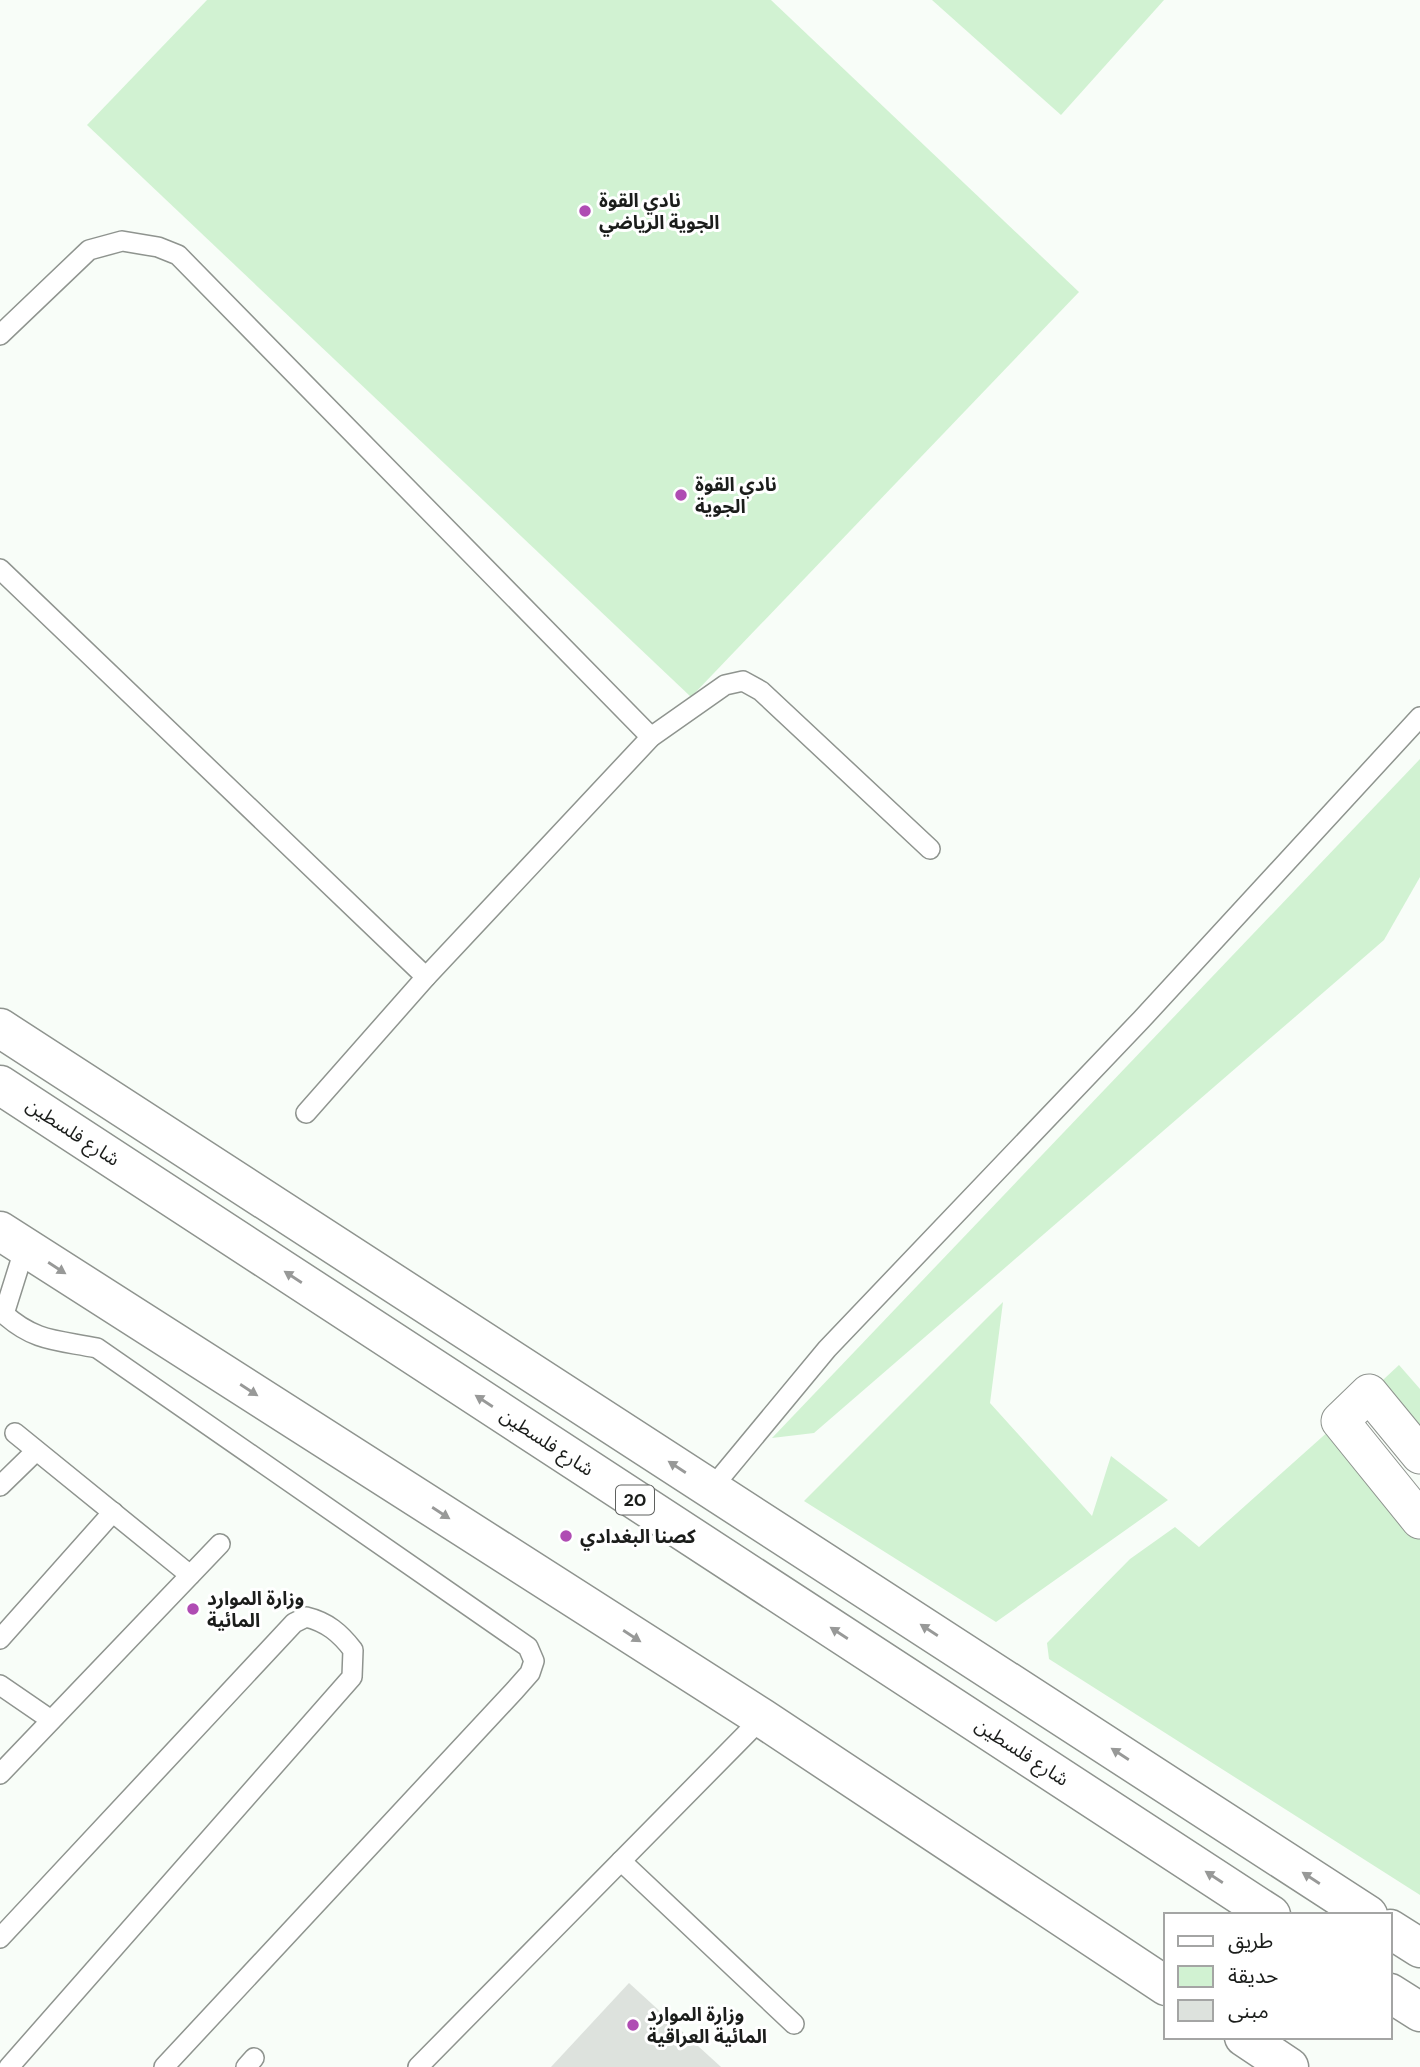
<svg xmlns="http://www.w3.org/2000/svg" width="1420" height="2067" font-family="'DM Sans','Noto Sans Arabic',sans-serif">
  <rect width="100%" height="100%" fill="#f8fdf8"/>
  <g fill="#d1f2d2">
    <polygon points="207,0 771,0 1079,292 691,697 87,125"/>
    <polygon points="932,0 1164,0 1061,115"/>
    <polygon points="1420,759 1420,877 1384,940 814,1433 772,1438"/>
    <polygon points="1003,1302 990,1403 1092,1516 1111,1456 1168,1500 996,1622 804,1501"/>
    <polygon points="1399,1365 1420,1389 1420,1455 1369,1393"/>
    <polygon points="1340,1421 1420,1520 1420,1895 1049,1659 1047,1643 1130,1559 1175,1527 1199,1547"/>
  </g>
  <polygon fill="#dde2dd" points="629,1983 721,2067 551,2067"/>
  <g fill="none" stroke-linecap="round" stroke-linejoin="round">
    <defs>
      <g id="lane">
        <polyline points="0,335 89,250 122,241 158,247 178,255 651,737"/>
        <polyline points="0,569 426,977"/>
        <polyline points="306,1113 426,977 651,737 725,685 743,681 761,691 930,849"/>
        <path d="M25,1247l-21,67c31,28 54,26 93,34l431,299 6,14 -4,12 -15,17 -351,377"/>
        <polyline points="15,1433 190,1575"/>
        <polyline points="0,1486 36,1451"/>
        <polyline points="711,1489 827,1349 1141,1020 1420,717"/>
        <polyline points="0,1639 113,1512"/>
        <polyline points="0,1685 51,1720"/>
        <polyline points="0,1774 220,1544"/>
        <polyline points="621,1861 794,2024"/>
        <path d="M0,1938l294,-315 12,-6c21,5 34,16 47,33l-1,27 -343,390"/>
        <polyline points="246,2067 254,2058"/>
        <polyline points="418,2067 762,1718"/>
      </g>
      <polyline id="street" points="1420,1455 1369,1393 1340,1421 1420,1520"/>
      <g id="primary">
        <polyline points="0,1028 1368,1915"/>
        <polyline points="0,1085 1271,1915"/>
        <polyline points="0,1231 762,1718 1166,1986"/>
        <polyline points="1390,1929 1420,1948"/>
        <polyline points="1390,1993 1420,2012"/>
        <polyline points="1244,2037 1289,2067"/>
      </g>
    </defs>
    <use href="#lane" stroke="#8f948f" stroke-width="22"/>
    <use href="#street" stroke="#8f948f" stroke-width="39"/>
    <use href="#primary" stroke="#8f948f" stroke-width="41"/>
    <use href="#lane" stroke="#fff" stroke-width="19"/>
    <use href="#street" stroke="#fff" stroke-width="37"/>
    <use href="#primary" stroke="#fff" stroke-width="38"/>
  </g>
  <defs><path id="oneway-solid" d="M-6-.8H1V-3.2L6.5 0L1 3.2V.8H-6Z" transform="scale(1.75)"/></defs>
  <g fill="#989998">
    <use href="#oneway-solid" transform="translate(57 1268) rotate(33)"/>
    <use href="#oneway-solid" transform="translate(293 1277) rotate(-147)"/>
    <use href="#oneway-solid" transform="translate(249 1390) rotate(33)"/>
    <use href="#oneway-solid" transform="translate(484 1401) rotate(-147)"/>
    <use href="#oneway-solid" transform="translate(677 1467) rotate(-147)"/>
    <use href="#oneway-solid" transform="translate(441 1513) rotate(33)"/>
    <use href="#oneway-solid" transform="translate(929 1630) rotate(-147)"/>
    <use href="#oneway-solid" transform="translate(839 1633) rotate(-147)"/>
    <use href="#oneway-solid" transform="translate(632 1636) rotate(33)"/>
    <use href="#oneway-solid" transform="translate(1120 1754) rotate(-147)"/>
    <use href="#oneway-solid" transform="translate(1214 1877) rotate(-147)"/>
    <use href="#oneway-solid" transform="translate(1311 1878) rotate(-147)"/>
  </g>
  <g fill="#af4cb3" stroke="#fff" stroke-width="2.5">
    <circle cx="585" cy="211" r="7"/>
    <circle cx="681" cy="495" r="7"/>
    <circle cx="566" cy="1536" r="7"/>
    <circle cx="193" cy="1609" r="7"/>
    <circle cx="633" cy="2025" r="7"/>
  </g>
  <g text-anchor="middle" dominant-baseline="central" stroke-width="6" stroke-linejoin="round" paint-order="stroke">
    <rect fill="#fff" stroke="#5f615f" stroke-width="2" x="616" y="1485.5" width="38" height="29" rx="5"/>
    <g font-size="18" font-weight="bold" fill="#1b1d1b">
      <text x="635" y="1500">20</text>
    </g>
    <g font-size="19" font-weight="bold" fill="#1b1d1b" stroke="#fff" text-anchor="start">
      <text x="599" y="200">نادي القوة<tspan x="599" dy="22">الجوية الرياضي</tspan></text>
      <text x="695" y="484">نادي القوة<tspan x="695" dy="22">الجوية</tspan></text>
      <text x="580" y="1536">كصنا البغدادي</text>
      <text x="207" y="1598">وزارة الموارد<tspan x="207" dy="22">المائية</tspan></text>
      <text x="647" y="2014">وزارة الموارد<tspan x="647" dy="22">المائية العراقية</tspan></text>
    </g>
    <g font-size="19" fill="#1b1d1b" stroke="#fff">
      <text transform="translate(73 1132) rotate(33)">شارع فلسطين</text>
      <text transform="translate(547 1442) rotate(33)">شارع فلسطين</text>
      <text transform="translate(1022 1752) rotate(33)">شارع فلسطين</text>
    </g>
  </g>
  <rect x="1164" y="1913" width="228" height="126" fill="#ffffff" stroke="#a4a5a4" stroke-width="2"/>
  <rect x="1178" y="1936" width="35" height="10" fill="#ffffff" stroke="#a4a5a4" stroke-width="2"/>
  <text x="1228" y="1948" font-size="21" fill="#1b1d1b">طريق</text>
  <rect x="1178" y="1966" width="35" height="21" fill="#d1f2d2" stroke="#a4a5a4" stroke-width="2"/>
  <text x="1228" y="1983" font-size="21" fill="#1b1d1b">حديقة</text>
  <rect x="1178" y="2000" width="35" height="21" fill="#dde2dd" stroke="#a4a5a4" stroke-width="2"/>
  <text x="1228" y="2018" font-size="21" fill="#1b1d1b">مبنى</text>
</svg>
